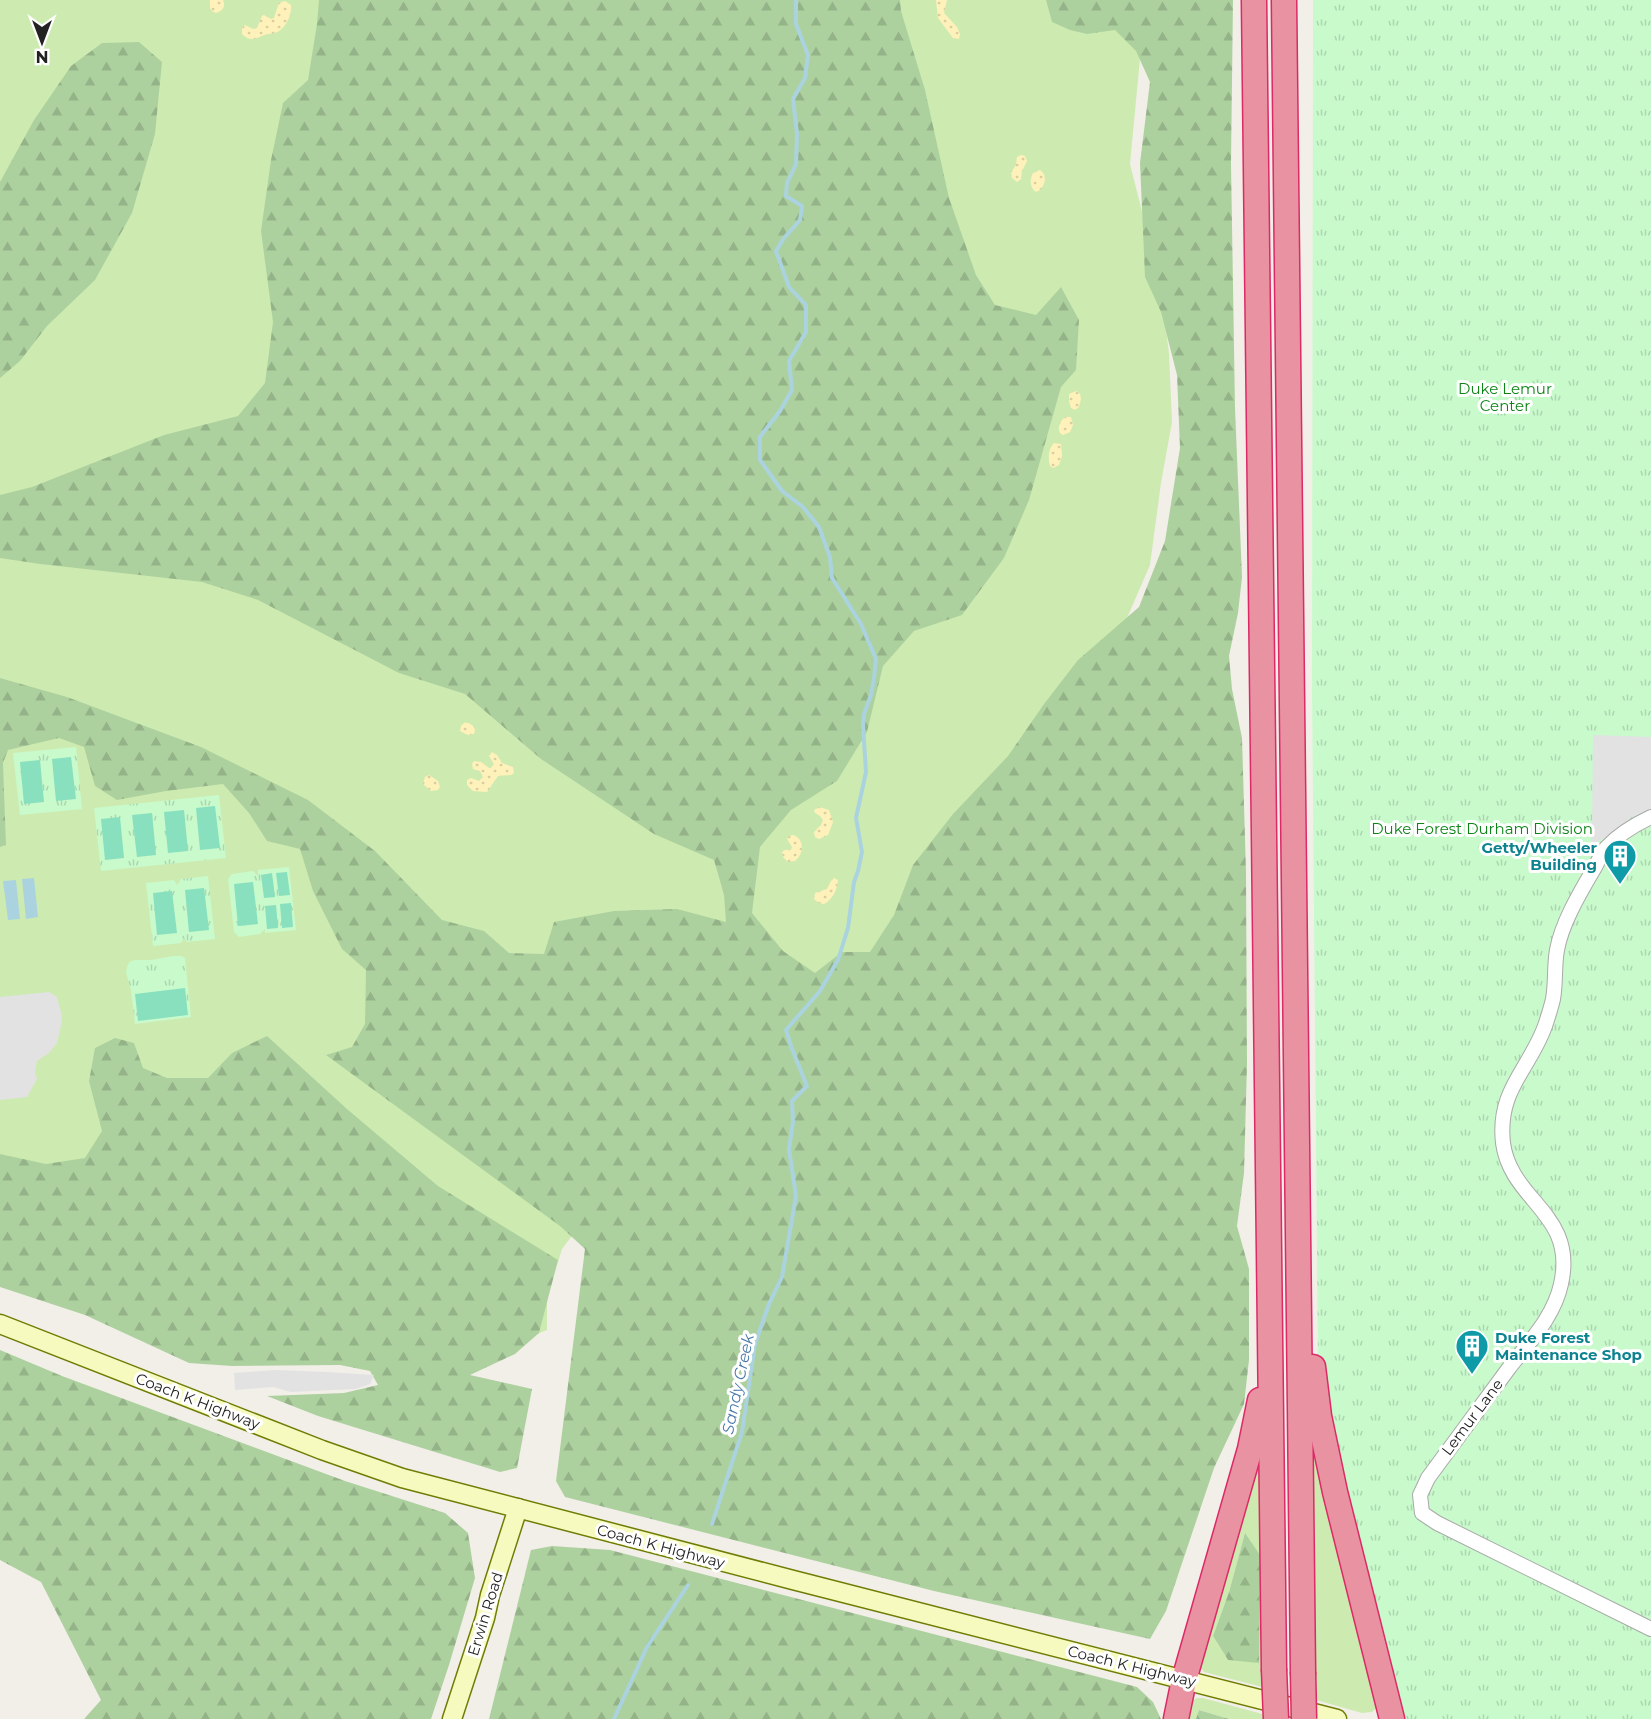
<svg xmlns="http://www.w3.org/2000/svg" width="1651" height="1719" font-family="Montserrat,sans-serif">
  <defs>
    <pattern id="forest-firs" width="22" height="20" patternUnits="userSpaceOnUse" patternTransform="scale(1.5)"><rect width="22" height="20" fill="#add19e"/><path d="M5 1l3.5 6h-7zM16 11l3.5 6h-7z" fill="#95b388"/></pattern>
    <pattern id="sand-dots" width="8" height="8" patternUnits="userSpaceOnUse" patternTransform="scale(1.5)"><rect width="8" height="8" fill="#fff1ba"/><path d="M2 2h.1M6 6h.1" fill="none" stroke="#dacea0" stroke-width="1.8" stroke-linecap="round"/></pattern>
    <pattern id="park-tufts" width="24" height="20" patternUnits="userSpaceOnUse" patternTransform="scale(1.5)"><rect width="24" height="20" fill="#c8facc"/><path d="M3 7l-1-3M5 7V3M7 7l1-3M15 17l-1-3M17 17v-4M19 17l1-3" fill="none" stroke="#acd6af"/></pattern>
  </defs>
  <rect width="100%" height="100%" fill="#f2efe9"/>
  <g fill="#cdebb0" fill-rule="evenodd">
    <polygon points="0,0 1058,0 1133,25 1141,48 1130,164 1160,283 1169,353 1172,422 1161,483 1150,565 1118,639 878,955 632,1157 562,1249 547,1298 547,1330 500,1349 0,1205"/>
    <polygon points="1312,1423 1378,1706 1372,1712 1362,1713 1316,1700 1316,1681 1312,1663 1310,1513 1314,1513"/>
    <path d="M1260,1448l6,240 -62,-16 -4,-5zM1245,1533l-17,127 -15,-24 16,-44z"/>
    <polygon points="1197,1698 1203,1698 1266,1715 1266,1719 1229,1719 1199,1710 1196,1719 1181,1719 1189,1702"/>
  </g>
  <g fill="url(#forest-firs)">
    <polygon points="319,0 900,0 901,11 925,90 949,198 976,275 995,305 1036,315 1061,287 1079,320 1076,370 1061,387 1029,500 1004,558 962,615 914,631 883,666 867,732 837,781 791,810 760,847 752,913 783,951 815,973 842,952 870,952 894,915 913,865 953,814 1008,756 1044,704 1078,660 1139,607 1165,541 1180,448 1177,375 1161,312 1145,277 1140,163 1150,82 1136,51 1115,30 1087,34 1070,30 1052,22 1046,0 1233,0 1231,163 1235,408 1242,577 1238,613 1229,656 1232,689 1242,738 1246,872 1247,1064 1244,1173 1237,1226 1249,1269 1249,1360 1244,1404 1214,1468 1166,1611 1150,1639 934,1591 565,1497 556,1481 585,1249 560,1226 326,1055 352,1047 365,1024 366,970 342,949 313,891 300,849 267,841 249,813 223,784 166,791 117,800 95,786 84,747 59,738 8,750 3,763 6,845 0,847 0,678 67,697 201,747 308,800 375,851 442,920 484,931 509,953 544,954 554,922 614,911 677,909 726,922 724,895 714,860 654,834 541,759 465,694 399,673 258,600 202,582 40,564 0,558 0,495 32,487 164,435 238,416 265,383 273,322 261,231 271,160 283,103 308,80 317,24"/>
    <polygon points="139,42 162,62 155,134 132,213 95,280 47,326 20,361 0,378 0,182 34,120 71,66 102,43"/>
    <polygon points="267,1036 347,1109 438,1186 558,1260 539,1333 515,1354 470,1375 532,1389 517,1468 500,1472 318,1416 267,1396 344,1393 378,1385 370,1371 340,1365 232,1366 189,1363 85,1315 0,1287 0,1154 46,1164 85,1158 102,1131 89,1081 95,1048 115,1038 134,1043 143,1068 167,1078 208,1078 232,1053"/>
    <polygon points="0,1350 62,1376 345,1481 445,1513 468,1533 475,1578 449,1665 431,1719 84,1719 101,1700 41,1582 0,1560"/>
    <polygon points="1245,1533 1260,1555 1259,1663 1228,1660 1213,1636 1229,1592"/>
    <polygon points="552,1546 610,1550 1137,1687 1153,1702 1161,1719 489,1719 531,1550"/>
    <polygon points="1199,1710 1229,1719 1196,1719"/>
  </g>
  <g fill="url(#sand-dots)">
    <path d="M210,0h13c3,6 0,11 -7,13l-4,-2 -2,-3z"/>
    <polygon points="936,0 947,0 944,13 957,27 960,34 959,39 953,38 938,18"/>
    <path d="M285,1l6,4c1,9 -4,21 -12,26 -4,3 -10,2 -15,4 -9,4 -14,7 -22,-1v-6l3,-3 8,4 4,-1 5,-12 2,-1 7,4 3,-1 5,-15z"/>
    <polygon points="1021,155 1025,156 1027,161 1022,171 1021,179 1017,182 1012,178 1011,172 1016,165 1017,157"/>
    <path d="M1040,170c8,6 5,14 0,20l-4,2c-7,-5 -6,-13 -3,-19z"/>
    <polygon points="1076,391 1080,394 1081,399 1079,407 1075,410 1071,408 1069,401 1069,394"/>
    <path d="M1066,417h5l2,8 -3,7 -7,3 -3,-2c-3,-6 0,-13 6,-16z"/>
    <path d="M1054,443l7,1 1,12 -3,9 -6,3 -3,-2c-2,-8 -2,-17 4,-23z"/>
    <path d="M464,723c6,-1 9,2 11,7l-1,4 -6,1 -8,-4 1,-5z"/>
    <polygon points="492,752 497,755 502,763 513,767 514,773 511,775 498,776 487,792 473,791 467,785 467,780 471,778 479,781 483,777 480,771 473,769 472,764 474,761 481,762 489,768 491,768 494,764 489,756"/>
    <polygon points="429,775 438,781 440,787 438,790 431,791 423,784 425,777"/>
    <polygon points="820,807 829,810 833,822 828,835 819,839 815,837 814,832 821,825 823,820 820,816 815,813 814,810"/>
    <path d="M793,835c12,4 11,19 2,26l-7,1 -5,-5 -1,-5 3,-2h6l1,-3 -5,-8 2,-3z"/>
    <path d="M834,878l4,2c-1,10 -5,19 -14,24l-5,-1 -5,-4 1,-6 12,-4 4,-8z"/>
  </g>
  <g fill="url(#park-tufts)">
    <polygon points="1313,0 1651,0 1651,1719 1395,1719 1318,1362 1312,688"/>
    <polygon points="76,747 82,809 20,815 13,753"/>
    <polygon points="219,795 226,858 101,871 94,808"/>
    <polygon points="289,867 296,930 265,933 265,929 260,934 239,937 234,932 228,879 232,874 253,871 258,876 258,870"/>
    <polygon points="208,876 215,939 187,942 184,938 181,943 153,946 146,883 174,880 177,885 181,879"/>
    <polygon points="173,956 181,956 185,958 191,1017 135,1024 131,990 126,972 128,964 131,961 136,960 152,960"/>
  </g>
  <g fill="#88e0be">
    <polygon points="71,757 76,799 56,801 52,759"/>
    <polygon points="40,760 44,802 24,804 20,762"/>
    <polygon points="215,806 220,848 200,850 196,808"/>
    <polygon points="184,810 188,851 168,853 164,812"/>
    <polygon points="152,813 156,855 137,857 132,815"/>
    <polygon points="120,817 124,858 105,860 101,819"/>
    <polygon points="287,872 290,895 279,896 276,873"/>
    <polygon points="272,873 275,897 264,898 261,875"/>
    <polygon points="253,882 258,924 238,926 234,884"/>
    <polygon points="204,888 209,930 189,932 185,890"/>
    <polygon points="172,891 177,933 157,935 153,893"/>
    <polygon points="291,903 293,927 282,928 280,904"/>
    <polygon points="276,905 278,928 267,929 265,906"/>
    <polygon points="185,988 188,1015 138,1021 135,994"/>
  </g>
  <g fill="#e2e2e2">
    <polygon points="1593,735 1651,737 1651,809 1630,818 1623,828 1590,846 1592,833"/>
    <polygon points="49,992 57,997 61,1012 62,1021 57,1043 49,1053 37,1061 35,1072 37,1079 27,1097 0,1100 0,997"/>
    <polygon points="276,1370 327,1372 374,1375 370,1384 356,1389 291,1392 273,1387 235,1390 234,1373"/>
  </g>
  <g fill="#aad3df">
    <polygon points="34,878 38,917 26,919 22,879"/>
    <polygon points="16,880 20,919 8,920 3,881"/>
  </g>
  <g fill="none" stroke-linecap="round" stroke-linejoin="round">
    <g stroke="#aad3df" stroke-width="4">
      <polyline points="712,1524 742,1432 755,1344 769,1304 782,1277 796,1196 789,1149 793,1122 792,1101 807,1086 792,1049 786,1030 820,991 838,960 848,928 854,882 858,871 862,852 856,818 866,772 863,726 864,714 871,695 874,678 876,659 861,624 832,578 830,557 819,527 803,507 782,491 760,460 760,437 780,411 792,390 789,361 806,332 806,305 789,287 776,251 784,238 800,220 802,206 786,196 787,183 796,164 797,134 793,99 805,78 808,55 796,24 796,0"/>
      <polyline points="614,1719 647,1647 688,1585"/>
    </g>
    <defs>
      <path id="street" d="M1651,817c-15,7 -33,18 -45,31 -4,5 -8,13 -11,19 -14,24 -33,55 -38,83 -3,16 -1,33 -4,49 -2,9 -5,18 -8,27 -16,44 -48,64 -42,117 8,59 74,70 58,141 -7,33 -32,58 -52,84 -27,37 -54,73 -81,110l-8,17 2,18 15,10 214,106"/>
      <g id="secondary">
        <polyline points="0,1324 322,1450 402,1478 793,1580 1337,1719"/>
        <polyline points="452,1719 485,1618 490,1595 518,1508"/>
      </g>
      <g id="highway">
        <polyline points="1254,0 1274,1669"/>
        <polyline points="1284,0 1303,1672"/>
        <polyline points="1313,1367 1319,1416 1335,1492 1392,1719"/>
        <polyline points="1176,1719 1184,1680 1250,1449 1260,1400"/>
      </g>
    </defs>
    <use href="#street" stroke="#a9a9a9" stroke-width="16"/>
    <use href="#secondary" stroke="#707d05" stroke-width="21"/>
    <use href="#highway" stroke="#dc2a67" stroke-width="27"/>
    <use href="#street" stroke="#fff" stroke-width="14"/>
    <use href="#secondary" stroke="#f7fabf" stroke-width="18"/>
    <use href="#highway" stroke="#e892a2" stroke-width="24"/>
    <defs>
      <g id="highway-bridge">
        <polyline points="1274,1669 1276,1719"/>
        <polyline points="1303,1672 1304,1719"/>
      </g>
    </defs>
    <use href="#highway-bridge" stroke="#dc2a67" stroke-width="27" stroke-linecap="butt"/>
    <use href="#highway-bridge" stroke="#e892a2" stroke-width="24"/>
  </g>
  <defs>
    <symbol id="building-pin" viewBox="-11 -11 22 30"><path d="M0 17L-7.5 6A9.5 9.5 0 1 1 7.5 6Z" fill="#0f9aa8" stroke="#fff"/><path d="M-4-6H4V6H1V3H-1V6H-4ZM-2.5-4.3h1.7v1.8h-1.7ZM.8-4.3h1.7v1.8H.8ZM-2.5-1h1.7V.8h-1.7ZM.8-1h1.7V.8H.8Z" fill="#fff"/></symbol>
  </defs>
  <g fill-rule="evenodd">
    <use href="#building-pin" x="1601" y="837" width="38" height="52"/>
    <use href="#building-pin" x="1453" y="1327" width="38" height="52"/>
  </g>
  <g text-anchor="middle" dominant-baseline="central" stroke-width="6" stroke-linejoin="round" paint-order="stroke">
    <g font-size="15" fill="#0c8416" stroke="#fff">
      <text x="1505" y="388">Duke Lemur<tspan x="1505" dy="17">Center</tspan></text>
      <text x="1482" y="828">Duke Forest Durham Division</text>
    </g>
    <g font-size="15" font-weight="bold" fill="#0d838f" stroke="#fff" text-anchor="end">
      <text x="1597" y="847">Getty/Wheeler<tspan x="1597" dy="17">Building</tspan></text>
      <text x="1495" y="1337" text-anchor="start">Duke Forest<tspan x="1495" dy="17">Maintenance Shop</tspan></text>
    </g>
    <g font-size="15" fill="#222" stroke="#fff">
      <text transform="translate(198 1401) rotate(21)">Coach K Highway</text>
      <text transform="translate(1472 1417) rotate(-53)">Lemur Lane</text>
      <text transform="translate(661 1546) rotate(15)">Coach K Highway</text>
      <text transform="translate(485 1614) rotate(-73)">Erwin Road</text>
      <text transform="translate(1132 1666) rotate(14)">Coach K Highway</text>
    </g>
    <g font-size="16" font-style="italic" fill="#4a7aab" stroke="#fff">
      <text transform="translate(738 1384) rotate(-78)">Sandy Creek</text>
    </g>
  </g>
  <g transform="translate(42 42) rotate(180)" stroke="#ffffff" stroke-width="4.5" paint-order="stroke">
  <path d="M0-4.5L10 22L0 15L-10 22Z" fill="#222222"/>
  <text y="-9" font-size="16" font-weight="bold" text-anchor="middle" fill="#222222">N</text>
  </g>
</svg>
